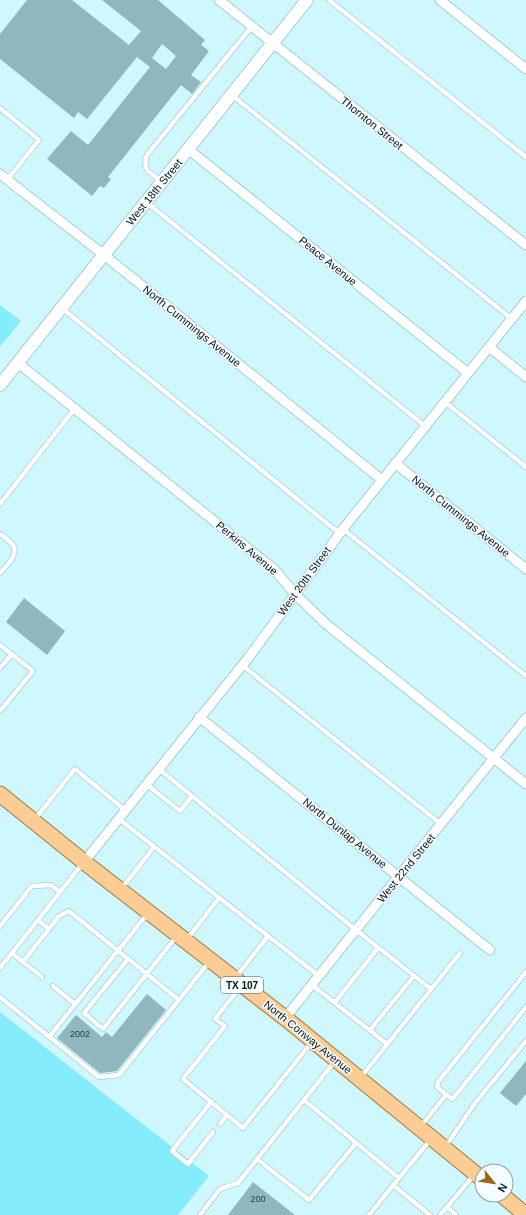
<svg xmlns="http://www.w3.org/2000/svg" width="526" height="1215" font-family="Arial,sans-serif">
  <rect width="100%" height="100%" fill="#cff7fe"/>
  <g fill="#84ecfd">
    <polygon points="0,305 21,321 0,347"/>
    <polygon points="0,1012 209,1176 178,1215 0,1215"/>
  </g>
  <g fill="#91b7be" fill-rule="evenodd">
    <path d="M27,0h45l57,45 12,-14 -39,-31h56l47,40 -4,5 8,6 -18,24 10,7 -9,12 -11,-9 -73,92 3,2 -7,9 -4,-2 -8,10 -45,-37 24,-28 17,14 62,-78 -13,-10 -50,62 -9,-7 -4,6 -74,-59v-25zM162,44l14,12 -10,13 -14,-11z"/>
    <polygon points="24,598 65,631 47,655 6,622"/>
    <polygon points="147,994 166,1010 117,1071 100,1073 57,1038 76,1015 102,1037 106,1032 112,1037"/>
    <polygon points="526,1061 526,1094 516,1106 500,1093"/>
    <polygon points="253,1182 295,1215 228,1215"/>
  </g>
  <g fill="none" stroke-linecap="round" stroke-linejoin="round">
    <defs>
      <g id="service">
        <polyline points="329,0 526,157"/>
        <polyline points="233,96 512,319"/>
        <polyline points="0,108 39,140 7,180"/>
        <path d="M161,181c-10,-8 -20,-11 -14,-26l105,-129"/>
        <polyline points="146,202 425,426"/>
        <polyline points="63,309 339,533"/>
        <polyline points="445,402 526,467"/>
        <polyline points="0,504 75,408"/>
        <polyline points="343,529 526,676"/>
        <path d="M0,534c4,3 10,7 13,11 6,10 -7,21 -13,28"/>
        <polyline points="0,645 33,671 0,711"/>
        <polyline points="242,665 441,824"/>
        <polyline points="0,668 12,654"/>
        <polyline points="159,769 356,930 431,989"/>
        <polyline points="146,784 180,811 192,796"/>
        <polyline points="35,819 75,769 125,810"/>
        <polyline points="119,819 319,976"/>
        <polyline points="122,888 154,847"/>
        <polyline points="38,920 49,929"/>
        <polyline points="0,926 32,886 51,885 60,892"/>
        <polyline points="187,939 219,898"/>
        <polyline points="12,953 23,962 59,916 69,911 179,1000"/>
        <polyline points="128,959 84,1013 103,1029 176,937"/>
        <polyline points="23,962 42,977"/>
        <polyline points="0,968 83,863"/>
        <polyline points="526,972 438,1082 437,1087 452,1099 455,1096 526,1007"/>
        <polyline points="236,977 268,936"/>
        <polyline points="312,985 387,1044"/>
        <polyline points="53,986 75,1004"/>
        <polyline points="241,986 215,1019 225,1026 183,1079 243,1128 311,1043"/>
        <polyline points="0,997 99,1077 119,1075 209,962"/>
        <polyline points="335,1002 378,948"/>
        <polyline points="370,1030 414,976"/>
        <polyline points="49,1037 148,913"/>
        <polyline points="361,1077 460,953"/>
        <polyline points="304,1100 399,1178"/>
        <polyline points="211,1102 172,1151 188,1164 213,1132"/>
        <polyline points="220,1124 227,1115"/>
        <polyline points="421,1126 446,1095"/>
        <polyline points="446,1146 475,1103 526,1041"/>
        <polyline points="257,1159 309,1200 356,1143"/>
        <polyline points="393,1185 430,1215"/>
        <polyline points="447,1207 474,1175"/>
        <polyline points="200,1215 220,1189 238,1183 335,1061"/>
        <polyline points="369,1215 430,1140"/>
        <polyline points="440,1215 447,1207 456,1215"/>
      </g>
      <g id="minor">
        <polyline points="219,0 526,245"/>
        <polyline points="440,0 526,69"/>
        <polyline points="188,149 468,373"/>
        <polyline points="0,174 104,255 382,480"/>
        <polyline points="489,347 526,377"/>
        <polyline points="18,363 260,558 273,568 295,594 326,624 526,784"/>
        <polyline points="395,463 526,569"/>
        <polyline points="199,717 490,950"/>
        <polyline points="84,862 249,657 343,529 526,301"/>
        <polyline points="285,1018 526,718"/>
      </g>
      <polyline id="tertiary" points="0,385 307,0"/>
      <g id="primary">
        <polyline points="0,794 84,862 285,1018 482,1179"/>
        <polyline points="502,1195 526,1215"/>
      </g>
    </defs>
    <use href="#service" stroke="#a6cdd3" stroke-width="6"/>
    <use href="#minor" stroke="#a6cdd3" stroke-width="11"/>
    <use href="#tertiary" stroke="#a6cdd3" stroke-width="14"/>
    <use href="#primary" stroke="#a3773b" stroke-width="17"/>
    <use href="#service" stroke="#fff" stroke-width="4.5"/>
    <use href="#minor" stroke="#fff" stroke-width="9"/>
    <use href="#tertiary" stroke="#fff" stroke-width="12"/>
    <use href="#primary" stroke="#fbcd95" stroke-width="15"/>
  </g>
  <g text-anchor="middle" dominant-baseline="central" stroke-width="3" stroke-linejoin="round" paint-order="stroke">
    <g font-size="9" fill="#293d40">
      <text x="80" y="1034">2002</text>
      <text x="258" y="1199">200</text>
    </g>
    <rect fill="#f6fdff" stroke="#4e5a5c" stroke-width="1" x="221" y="977" width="42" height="16" rx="3"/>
    <g font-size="10" font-weight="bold" fill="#061416">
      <text x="242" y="985">TX 107</text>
    </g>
    <g font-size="11" fill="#061416" stroke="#f6fdff">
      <text transform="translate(372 123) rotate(39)">Thornton Street</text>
      <text transform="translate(154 192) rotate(-51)">West 18th Street</text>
      <text transform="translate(328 261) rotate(39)">Peace Avenue</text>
      <text transform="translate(192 326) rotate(39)">North Cummings Avenue</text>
      <text transform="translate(461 516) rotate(39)">North Cummings Avenue</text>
      <text transform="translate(247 548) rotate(40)">Perkins Avenue</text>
      <text transform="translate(304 581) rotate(-54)">West 20th Street</text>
      <text transform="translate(345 833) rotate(39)">North Dunlap Avenue</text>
      <text transform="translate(406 868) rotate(-51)">West 22nd Street</text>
      <text transform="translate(308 1037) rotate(39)">North Conway Avenue</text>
    </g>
  </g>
  <g transform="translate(494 1183) rotate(120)"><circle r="19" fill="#f6fdff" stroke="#96a0a2"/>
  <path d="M0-3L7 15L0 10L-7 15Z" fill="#99641c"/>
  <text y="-6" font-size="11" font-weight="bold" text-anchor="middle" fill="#061416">N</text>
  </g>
</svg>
